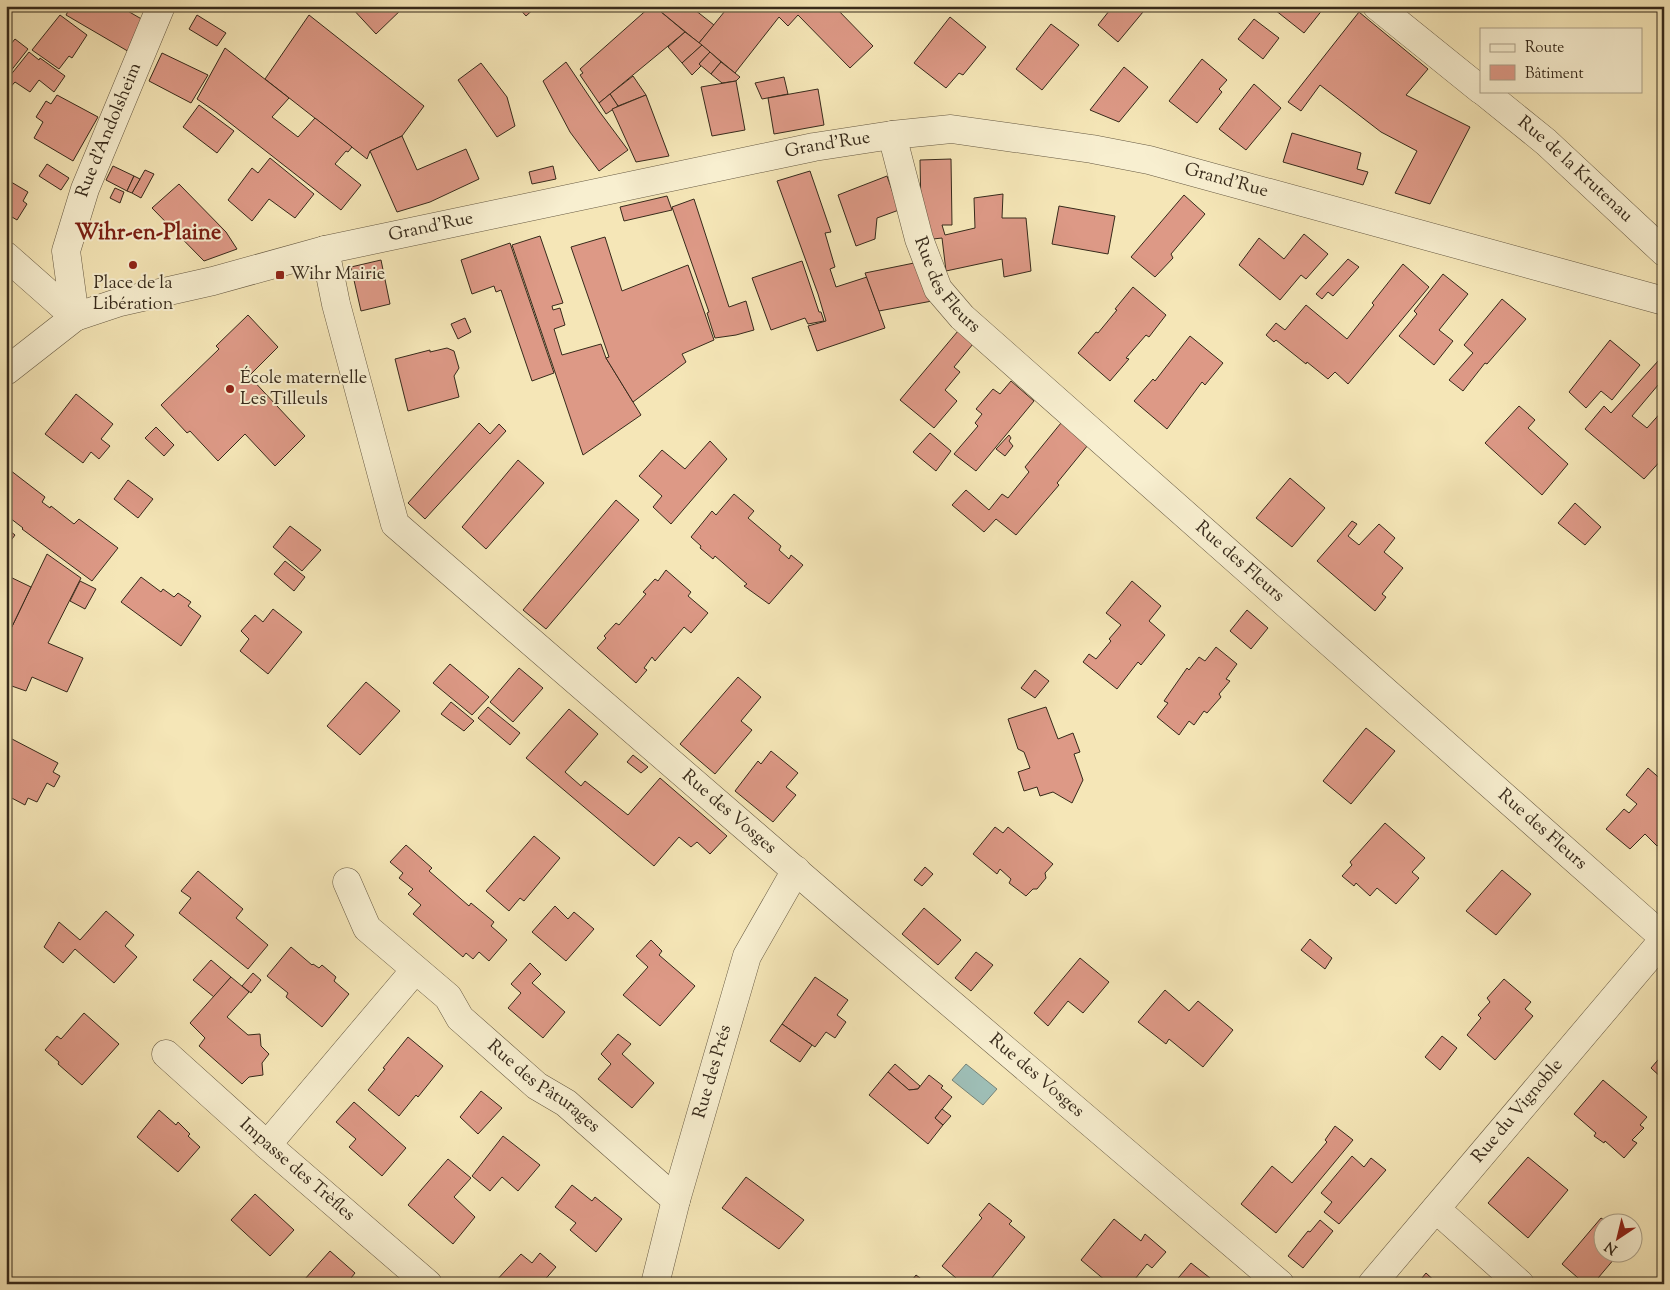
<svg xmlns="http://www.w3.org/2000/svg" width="1670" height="1290" font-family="'Sorts Mill Goudy',serif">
  <rect width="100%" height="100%" fill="#f5e6b7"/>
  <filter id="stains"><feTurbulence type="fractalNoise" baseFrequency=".004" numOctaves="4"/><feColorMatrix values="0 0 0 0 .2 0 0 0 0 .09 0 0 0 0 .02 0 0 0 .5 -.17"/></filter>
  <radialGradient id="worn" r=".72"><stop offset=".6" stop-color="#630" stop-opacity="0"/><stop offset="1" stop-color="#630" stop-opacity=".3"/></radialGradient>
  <polygon fill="#9ebeb6" stroke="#758378" points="966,1064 997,1089 983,1105 952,1080"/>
  <g fill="#dd9986" stroke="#372a1b">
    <polygon points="71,6 119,6 145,21 131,53 66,15"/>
    <polygon points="350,6 405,6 376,34"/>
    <polygon points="517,6 537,6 526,16"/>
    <polygon points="651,6 654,6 685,32 599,103 580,75 583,73 580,69"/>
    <polygon points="654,6 690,6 714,25 699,43"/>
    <polygon points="729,6 834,6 873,46 850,68 798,15 788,26 779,17 735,73 699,43"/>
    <polygon points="1113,6 1148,6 1118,42 1098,25"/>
    <polygon points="1270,6 1320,6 1323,9 1304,33"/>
    <polygon points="1359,12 1428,69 1406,95 1470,127 1430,204 1395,193 1417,151 1381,132 1320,85 1301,111 1288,102"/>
    <polygon points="60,15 87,35 72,58 69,56 59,69 32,50"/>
    <polygon points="197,15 226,33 217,46 189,29"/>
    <polygon points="309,15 424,106 402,136 370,151 367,159 265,79"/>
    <polygon points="950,17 986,47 963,75 959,73 946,88 914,63"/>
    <polygon points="1254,19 1279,38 1263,59 1238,39"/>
    <polygon points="1051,24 1079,45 1042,90 1016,69"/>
    <polygon points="685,32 702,45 682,63 668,47"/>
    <polygon points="15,39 28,49 10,72 6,69 6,50"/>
    <polygon points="702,45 710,52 699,64 701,66 692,75 682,63"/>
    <polygon points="225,48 289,98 272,117 298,137 315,118 352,147 348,152 346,151 335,164 361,185 341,210 216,112 197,99"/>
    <polygon points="29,52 39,60 40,58 65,76 54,92 39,80 30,92 15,82 6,92 6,75 9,77"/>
    <polygon points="710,52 721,62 711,74 699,64"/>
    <polygon points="162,53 208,75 191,103 149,81"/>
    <polygon points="1202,59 1227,80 1219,89 1222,92 1197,123 1169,101"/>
    <polygon points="566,62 599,111 628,150 599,171 570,132 543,81"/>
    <polygon points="721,62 740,77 736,81 722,83 711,74"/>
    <polygon points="481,63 507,97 515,126 497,137 458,80"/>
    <polygon points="1124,67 1148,87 1119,122 1090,110"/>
    <polygon points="633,76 646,95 618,106 610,94"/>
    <polygon points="784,77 788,94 762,99 755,83"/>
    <polygon points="736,81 745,130 712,136 701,87"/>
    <polygon points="1254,84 1281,108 1246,150 1219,129"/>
    <polygon points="818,89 824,125 774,134 768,98"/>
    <polygon points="610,94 618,106 606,114 599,103"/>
    <polygon points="57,95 98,117 73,161 34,138 43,122 36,117 46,101 51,104"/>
    <polygon points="646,95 669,156 636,162 612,109"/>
    <polygon points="199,105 234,131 217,153 183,127"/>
    <polygon points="1292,133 1361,153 1357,169 1368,172 1363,185 1283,162"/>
    <polygon points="402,136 417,170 466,149 479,179 430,202 397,212 370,151"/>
    <polygon points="270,158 314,194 295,218 269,199 252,221 228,200 252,168 258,173"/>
    <polygon points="951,159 952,225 942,225 945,235 975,228 974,198 1003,194 1002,218 1026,218 1031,271 1004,277 1002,259 946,271 942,238 933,239 921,209 920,160"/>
    <polygon points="47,164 69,178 61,190 39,176"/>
    <polygon points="113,166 134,176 127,191 106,180"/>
    <polygon points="553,166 556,179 532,184 529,172"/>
    <polygon points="145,170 154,174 141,198 132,193"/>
    <polygon points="810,171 831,232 825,233 835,267 830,269 836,287 867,277 885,328 817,351 808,326 826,321 818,294 777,181"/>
    <polygon points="134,176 140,179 132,193 127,191"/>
    <polygon points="887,176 899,210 877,218 875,239 856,246 838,195"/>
    <polygon points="6,179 28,192 23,201 27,204 17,220 12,217 7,224"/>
    <polygon points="179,184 226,232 237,249 204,261 152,208"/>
    <polygon points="115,188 124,192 120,203 110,198"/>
    <polygon points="1184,195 1205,214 1171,254 1173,258 1155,277 1131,257"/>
    <polygon points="667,196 672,210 624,221 620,207"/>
    <polygon points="694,199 729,307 746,301 754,330 736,335 715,338 707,313 709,312 672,207"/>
    <polygon points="1059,206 1115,216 1108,254 1052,244"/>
    <polygon points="1304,234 1328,254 1306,279 1301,275 1280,300 1239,265 1259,238 1284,259"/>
    <polygon points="540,236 563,303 552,306 553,310 560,308 565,325 554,329 562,355 601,344 606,358 641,415 583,455 512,245"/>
    <polygon points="605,237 622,291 688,265 714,340 682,354 686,362 633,402 606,358 609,357 571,247"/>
    <polygon points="510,243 554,373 532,381 501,290 496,292 494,286 472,294 461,260"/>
    <polygon points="1348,259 1359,267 1333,296 1328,292 1322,299 1316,294"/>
    <polygon points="381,260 390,304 361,311 351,267"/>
    <polygon points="802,261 819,312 821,312 824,321 808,324 805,318 771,330 752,278"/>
    <polygon points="919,262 932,301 879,311 865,273"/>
    <polygon points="1403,264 1429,287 1348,384 1335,372 1328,379 1307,362 1306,364 1276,340 1274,342 1266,335 1276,323 1285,330 1306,305 1347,339 1374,305 1372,303"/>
    <polygon points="1443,274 1468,294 1439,330 1453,341 1434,365 1399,336 1417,314 1414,311"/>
    <polygon points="1133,287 1166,315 1149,337 1146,335 1126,358 1129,359 1110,381 1078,353 1096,332 1098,333 1117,310 1115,309"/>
    <polygon points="1502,299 1526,319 1487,364 1485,363 1463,391 1449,380 1473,353 1464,345"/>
    <polygon points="248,315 278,347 249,376 305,436 275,466 245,434 218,461 190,431 187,433 161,405 219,349 216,346"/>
    <polygon points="465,318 471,332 458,339 451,324"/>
    <polygon points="958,331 973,344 954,367 960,372 945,390 957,401 934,428 900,400"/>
    <polygon points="1190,336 1223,363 1205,385 1202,382 1167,429 1134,401 1153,379 1155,381"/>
    <polygon points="1610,340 1640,365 1612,400 1601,391 1586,408 1569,392"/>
    <polygon points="447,348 454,351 459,368 454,376 459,397 408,411 395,359 430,350 430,352"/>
    <polygon points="1659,360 1664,364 1664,378 1632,416 1647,428 1664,409 1664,457 1644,479 1585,429 1604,406 1611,413"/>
    <polygon points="1011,381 1034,401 976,471 954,454 978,426 975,423 982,414 976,409 993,389 1000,394"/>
    <polygon points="76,394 113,424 101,439 110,446 99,459 91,452 83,463 45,434"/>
    <polygon points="1519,406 1535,420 1528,428 1568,464 1542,495 1485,443"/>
    <polygon points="479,423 490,434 499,424 506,431 425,519 408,503"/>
    <polygon points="1061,423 1088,445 1057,483 1059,485 1016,535 996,519 984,532 952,505 966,490 989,510 1002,494 1008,498 1029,472 1025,467"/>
    <polygon points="156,427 174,445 164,456 145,438"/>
    <polygon points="930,433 951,451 936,471 913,452"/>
    <polygon points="1009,435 1011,438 1009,441 1013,446 1005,456 996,449"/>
    <polygon points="710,441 727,459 671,524 653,507 662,496 639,476 662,450 685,469"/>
    <polygon points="518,460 544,483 486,549 462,527"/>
    <polygon points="6,467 45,497 42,502 50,508 51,506 74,524 79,519 118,548 92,581 22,529 23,528 6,515"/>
    <polygon points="1290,478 1325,508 1292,547 1256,518"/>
    <polygon points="128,480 153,499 138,518 114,499"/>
    <polygon points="734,494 754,511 748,518 781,546 779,550 789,559 791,555 803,565 769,604 744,586 747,584 715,556 713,559 700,548 701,546 691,537 712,511 716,515"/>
    <polygon points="616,500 639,520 546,629 523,610"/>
    <polygon points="1575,503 1601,527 1585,545 1558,523"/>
    <polygon points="1352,521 1357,524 1348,536 1359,545 1379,524 1395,538 1384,552 1403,568 1382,594 1386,597 1375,611 1317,561"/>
    <polygon points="290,526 321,550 302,571 273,547"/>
    <polygon points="6,528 15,535 6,547"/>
    <polygon points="47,554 81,578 48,643 83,658 67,692 32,677 26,691 6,684 6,639"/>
    <polygon points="285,561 305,577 294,591 274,574"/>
    <polygon points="666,570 691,592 688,596 708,613 691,633 684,627 655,661 652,657 644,668 647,670 636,683 597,648 606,638 604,636 616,623 619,625 646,594 643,592 655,579 658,581"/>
    <polygon points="6,575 31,587 6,639"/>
    <polygon points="141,577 161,592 163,589 174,597 178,593 191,602 188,606 201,616 181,646 121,602"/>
    <polygon points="80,581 96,589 85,609 70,601"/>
    <polygon points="1132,581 1161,606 1149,621 1165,635 1141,665 1138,662 1117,689 1083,662 1089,654 1096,659 1111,641 1109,639 1121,625 1106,613"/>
    <polygon points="273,609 302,632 268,674 240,651 249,639 241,631 255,615 263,622"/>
    <polygon points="1247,610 1268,628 1251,649 1230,631"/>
    <polygon points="1216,647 1237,664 1226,679 1230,681 1219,694 1221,697 1207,713 1204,711 1194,725 1189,721 1179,735 1157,717 1168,703 1164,701 1187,668 1189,670 1199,657 1205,661"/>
    <polygon points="450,664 489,697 472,715 433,683"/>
    <polygon points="519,668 543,688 513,722 490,702"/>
    <polygon points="1035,670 1049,681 1035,698 1021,688"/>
    <polygon points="738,677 761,697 741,721 752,730 715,774 680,744"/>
    <polygon points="366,682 400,711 360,755 327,726"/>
    <polygon points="451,702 474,721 464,731 441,714"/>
    <polygon points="488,707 520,733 510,745 478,718"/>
    <polygon points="1046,707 1058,739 1073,733 1080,752 1074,754 1083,780 1072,803 1053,792 1040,796 1037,787 1024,791 1018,772 1030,768 1024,752 1018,749 1008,719"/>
    <polygon points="569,709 598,734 565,772 581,786 585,781 628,815 660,778 727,836 710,854 697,842 691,847 679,837 654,866 526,758"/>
    <polygon points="1366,728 1395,751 1351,804 1323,781"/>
    <polygon points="12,739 58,763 53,772 60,776 54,787 47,783 37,802 28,798 25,805 6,795 6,750"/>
    <polygon points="771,751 798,773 786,787 796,795 773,822 735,791 758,761 761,764"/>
    <polygon points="633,755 648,767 641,773 627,762"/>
    <polygon points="1648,768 1664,782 1664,847 1659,844 1657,846 1645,834 1630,849 1606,829 1624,809 1629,813 1637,804 1626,795"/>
    <polygon points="1385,823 1425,858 1412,872 1419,878 1396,904 1377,888 1370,896 1356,883 1354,886 1342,876 1352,865 1350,862"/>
    <polygon points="995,827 1003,833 1008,827 1053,864 1045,873 1046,878 1037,889 1033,889 1026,896 1009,883 1011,879 1000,869 997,874 973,854"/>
    <polygon points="534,836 560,858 524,901 520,898 509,911 486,891"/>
    <polygon points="406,845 432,868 429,871 469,906 471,903 494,922 491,926 507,940 489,961 479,952 473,959 466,953 463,957 413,914 421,905 408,894 413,889 399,878 403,873 390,862"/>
    <polygon points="925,867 933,874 922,886 914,880"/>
    <polygon points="1502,870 1531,894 1496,935 1466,911"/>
    <polygon points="198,871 243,909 236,918 268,945 248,969 179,913 191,898 181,891"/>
    <polygon points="555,906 568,919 574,912 594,929 566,961 532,932"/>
    <polygon points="924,908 961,940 938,965 902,934"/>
    <polygon points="106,911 134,935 125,946 137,957 114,983 75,949 63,963 44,947 59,922 80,940"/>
    <polygon points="1310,939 1332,958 1325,969 1301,950"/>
    <polygon points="651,940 662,951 659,955 695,986 660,1026 623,995 648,967 636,956"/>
    <polygon points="291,947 312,965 313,964 319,968 322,965 336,977 334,981 349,994 322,1027 286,997 288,993 267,976"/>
    <polygon points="976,952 993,965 971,991 955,978"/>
    <polygon points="1080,958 1109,982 1083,1013 1068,1001 1048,1026 1034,1013"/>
    <polygon points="211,960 231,977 214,997 193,980"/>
    <polygon points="530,963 541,974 532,983 565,1012 543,1038 508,1008 521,993 511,984"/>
    <polygon points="253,973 261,980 251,993 242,986"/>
    <polygon points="231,977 249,992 227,1017 248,1035 260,1034 261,1046 269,1054 262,1063 263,1075 249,1077 242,1084 199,1046 205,1038 190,1023"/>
    <polygon points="815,977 848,1000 837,1015 846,1022 835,1038 826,1032 815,1047 782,1024"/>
    <polygon points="1504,979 1531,1002 1525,1009 1533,1016 1495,1060 1467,1035 1481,1018 1478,1015 1490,1002 1487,998"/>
    <polygon points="1165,990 1189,1011 1198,1001 1233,1030 1203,1067 1169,1039 1166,1044 1138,1022"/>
    <polygon points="84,1013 119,1044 82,1085 58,1064 59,1062 45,1050 57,1036 61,1039"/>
    <polygon points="782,1024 812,1045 800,1062 770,1041"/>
    <polygon points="618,1034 631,1044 622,1054 654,1083 632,1108 598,1079 611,1064 601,1054"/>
    <polygon points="1442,1036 1457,1048 1440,1070 1425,1057"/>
    <polygon points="408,1037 443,1066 418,1097 416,1095 399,1116 368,1090 385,1069 383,1068"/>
    <polygon points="1664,1053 1664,1080 1651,1068"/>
    <polygon points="895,1064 920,1086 918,1089 909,1090 888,1072"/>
    <polygon points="888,1072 909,1090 918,1089 929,1075 943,1086 941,1088 952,1097 935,1118 943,1125 928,1144 869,1095"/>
    <polygon points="1603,1080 1647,1117 1640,1125 1644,1128 1632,1140 1637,1143 1624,1158 1605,1141 1604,1143 1594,1136 1596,1133 1574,1114"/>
    <polygon points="481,1091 502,1108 478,1134 460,1117"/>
    <polygon points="354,1102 406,1148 382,1176 349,1147 356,1139 336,1122"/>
    <polygon points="942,1109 951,1116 943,1125 935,1118"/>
    <polygon points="159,1110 176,1125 178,1122 190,1134 188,1136 200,1147 178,1172 137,1137"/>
    <polygon points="1335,1126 1353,1140 1276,1233 1241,1204 1272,1166 1292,1183 1327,1142 1325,1140"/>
    <polygon points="503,1136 540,1165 518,1191 502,1177 490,1191 472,1176"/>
    <polygon points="1352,1156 1364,1167 1371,1158 1386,1170 1339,1224 1324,1212 1332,1202 1321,1193"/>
    <polygon points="1528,1157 1568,1190 1528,1238 1488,1203"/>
    <polygon points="448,1159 471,1178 454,1197 475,1217 453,1244 408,1205"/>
    <polygon points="746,1177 804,1220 779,1249 722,1208"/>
    <polygon points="572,1185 592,1201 595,1197 622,1219 596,1252 570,1230 576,1223 555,1207"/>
    <polygon points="255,1194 294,1230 270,1256 231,1220"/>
    <polygon points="989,1203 1012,1221 1009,1224 1025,1237 987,1284 963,1284 942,1266 982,1218 979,1215"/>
    <polygon points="1601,1218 1607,1222 1602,1222 1602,1252 1620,1252 1593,1284 1585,1284 1562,1264"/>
    <polygon points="1114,1219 1141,1241 1145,1234 1166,1252 1152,1268 1147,1264 1131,1284 1103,1284 1106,1281 1081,1260"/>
    <polygon points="1320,1220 1333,1231 1303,1268 1288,1256 1308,1231 1310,1232"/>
    <polygon points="330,1251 355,1273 351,1278 357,1284 307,1284 304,1280"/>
    <polygon points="540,1253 556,1267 541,1284 493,1284 521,1254 532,1263"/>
    <polygon points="1191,1263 1210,1278 1217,1284 1173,1284"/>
    <polygon points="1426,1273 1438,1284 1417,1284"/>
    <polygon points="916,1275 928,1284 909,1284"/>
  </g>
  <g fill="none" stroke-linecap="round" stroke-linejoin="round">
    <defs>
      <g id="minor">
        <polyline points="1377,6 1481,90"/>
        <path id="s1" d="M1483,91l63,51 118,110"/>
        <path id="s2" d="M892,135l27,104 19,50 24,28 702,621"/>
        <path id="s3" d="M325,250l11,54 59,220 445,385 440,375"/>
        <polyline points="6,256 75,317"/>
        <path id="s4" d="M75,317l-9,-66 19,-62 76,-183"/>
        <path id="s5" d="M6,371l69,-54 45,-15 93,-21 112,-31 489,-103 78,-12 59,-6 141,20 57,11 515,141"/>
        <path id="s6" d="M347,882l20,46 81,69 12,21 77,68 29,17 110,97"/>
        <path id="s7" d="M166,1054l101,91 161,139"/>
        <polyline points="267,1145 415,970"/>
        <polyline points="1436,1209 1520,1284"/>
        <path id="s8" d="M655,1284l21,-84 71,-244 49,-86"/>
        <path id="s9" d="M1372,1284l292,-345"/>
      </g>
    </defs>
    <use href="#minor" stroke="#665942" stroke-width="29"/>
    <use href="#minor" stroke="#f8efd0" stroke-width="28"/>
  </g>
  <g fill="#8f2418" stroke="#f8efd0" stroke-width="2">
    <circle cx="133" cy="265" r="5"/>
    <rect x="275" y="270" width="10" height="10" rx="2.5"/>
    <circle cx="230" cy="389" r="5"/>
  </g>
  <g text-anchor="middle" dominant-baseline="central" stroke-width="4" stroke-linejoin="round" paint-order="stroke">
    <g font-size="18" fill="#372a1b" stroke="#f8efd0">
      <text stroke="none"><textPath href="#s4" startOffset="195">Rue d'Andolsheim</textPath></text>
      <text stroke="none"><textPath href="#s5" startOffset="860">Grand'Rue</textPath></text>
      <text stroke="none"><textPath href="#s1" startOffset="121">Rue de la Krutenau</textPath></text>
      <text stroke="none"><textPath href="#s5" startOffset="1265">Grand'Rue</textPath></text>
      <text stroke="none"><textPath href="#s5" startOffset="455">Grand'Rue</textPath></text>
      <text stroke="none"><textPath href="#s2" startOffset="162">Rue des Fleurs</textPath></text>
      <text stroke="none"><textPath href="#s2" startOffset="568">Rue des Fleurs</textPath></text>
      <text stroke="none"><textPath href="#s3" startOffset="724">Rue des Vosges</textPath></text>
      <text stroke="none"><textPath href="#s2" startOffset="972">Rue des Fleurs</textPath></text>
      <text stroke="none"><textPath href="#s8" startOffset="220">Rue des Prés</textPath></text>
      <text stroke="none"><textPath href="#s3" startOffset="1129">Rue des Vosges</textPath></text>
      <text stroke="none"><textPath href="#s6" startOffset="289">Rue des Pâturages</textPath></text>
      <text stroke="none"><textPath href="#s9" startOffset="226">Rue du Vignoble</textPath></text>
      <text stroke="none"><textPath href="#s7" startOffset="175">Impasse des Trèfles</textPath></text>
    </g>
    <g font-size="18" fill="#372a1b" stroke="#f8efd0" text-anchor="start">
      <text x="290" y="275">Wihr Mairie</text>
      <text x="133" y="284" text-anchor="middle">Place de la<tspan x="133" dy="21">Libération</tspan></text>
      <text x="240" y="379">École maternelle<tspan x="240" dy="21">Les Tilleuls</tspan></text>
    </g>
    <g font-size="22" font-weight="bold" fill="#7a1f14" stroke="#f8efd0">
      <text x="148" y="234">Wihr-en-Plaine</text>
    </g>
  </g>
  <rect width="1670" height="1290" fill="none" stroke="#f5e6b7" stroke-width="25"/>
  <rect x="8" y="8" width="1655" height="1275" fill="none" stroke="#372a1b" stroke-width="2.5"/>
  <rect x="12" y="12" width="1645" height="1265" fill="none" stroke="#372a1b"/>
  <rect x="1480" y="28" width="162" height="65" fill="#f8efd0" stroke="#aba088"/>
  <rect x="1490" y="44" width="25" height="8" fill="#f8efd0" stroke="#aba088"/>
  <text x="1525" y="52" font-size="15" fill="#372a1b">Route</text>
  <rect x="1490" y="65" width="25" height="15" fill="#dd9986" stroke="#aba088"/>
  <text x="1525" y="78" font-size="15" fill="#372a1b">Bâtiment</text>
  <g transform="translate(1618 1238) rotate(215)"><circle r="24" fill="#f8efd0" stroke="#aba088"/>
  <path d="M0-4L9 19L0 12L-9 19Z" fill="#8f2418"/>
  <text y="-8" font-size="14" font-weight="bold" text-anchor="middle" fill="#372a1b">N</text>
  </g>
  <rect width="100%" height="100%" filter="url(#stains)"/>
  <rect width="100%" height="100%" fill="url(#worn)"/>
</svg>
